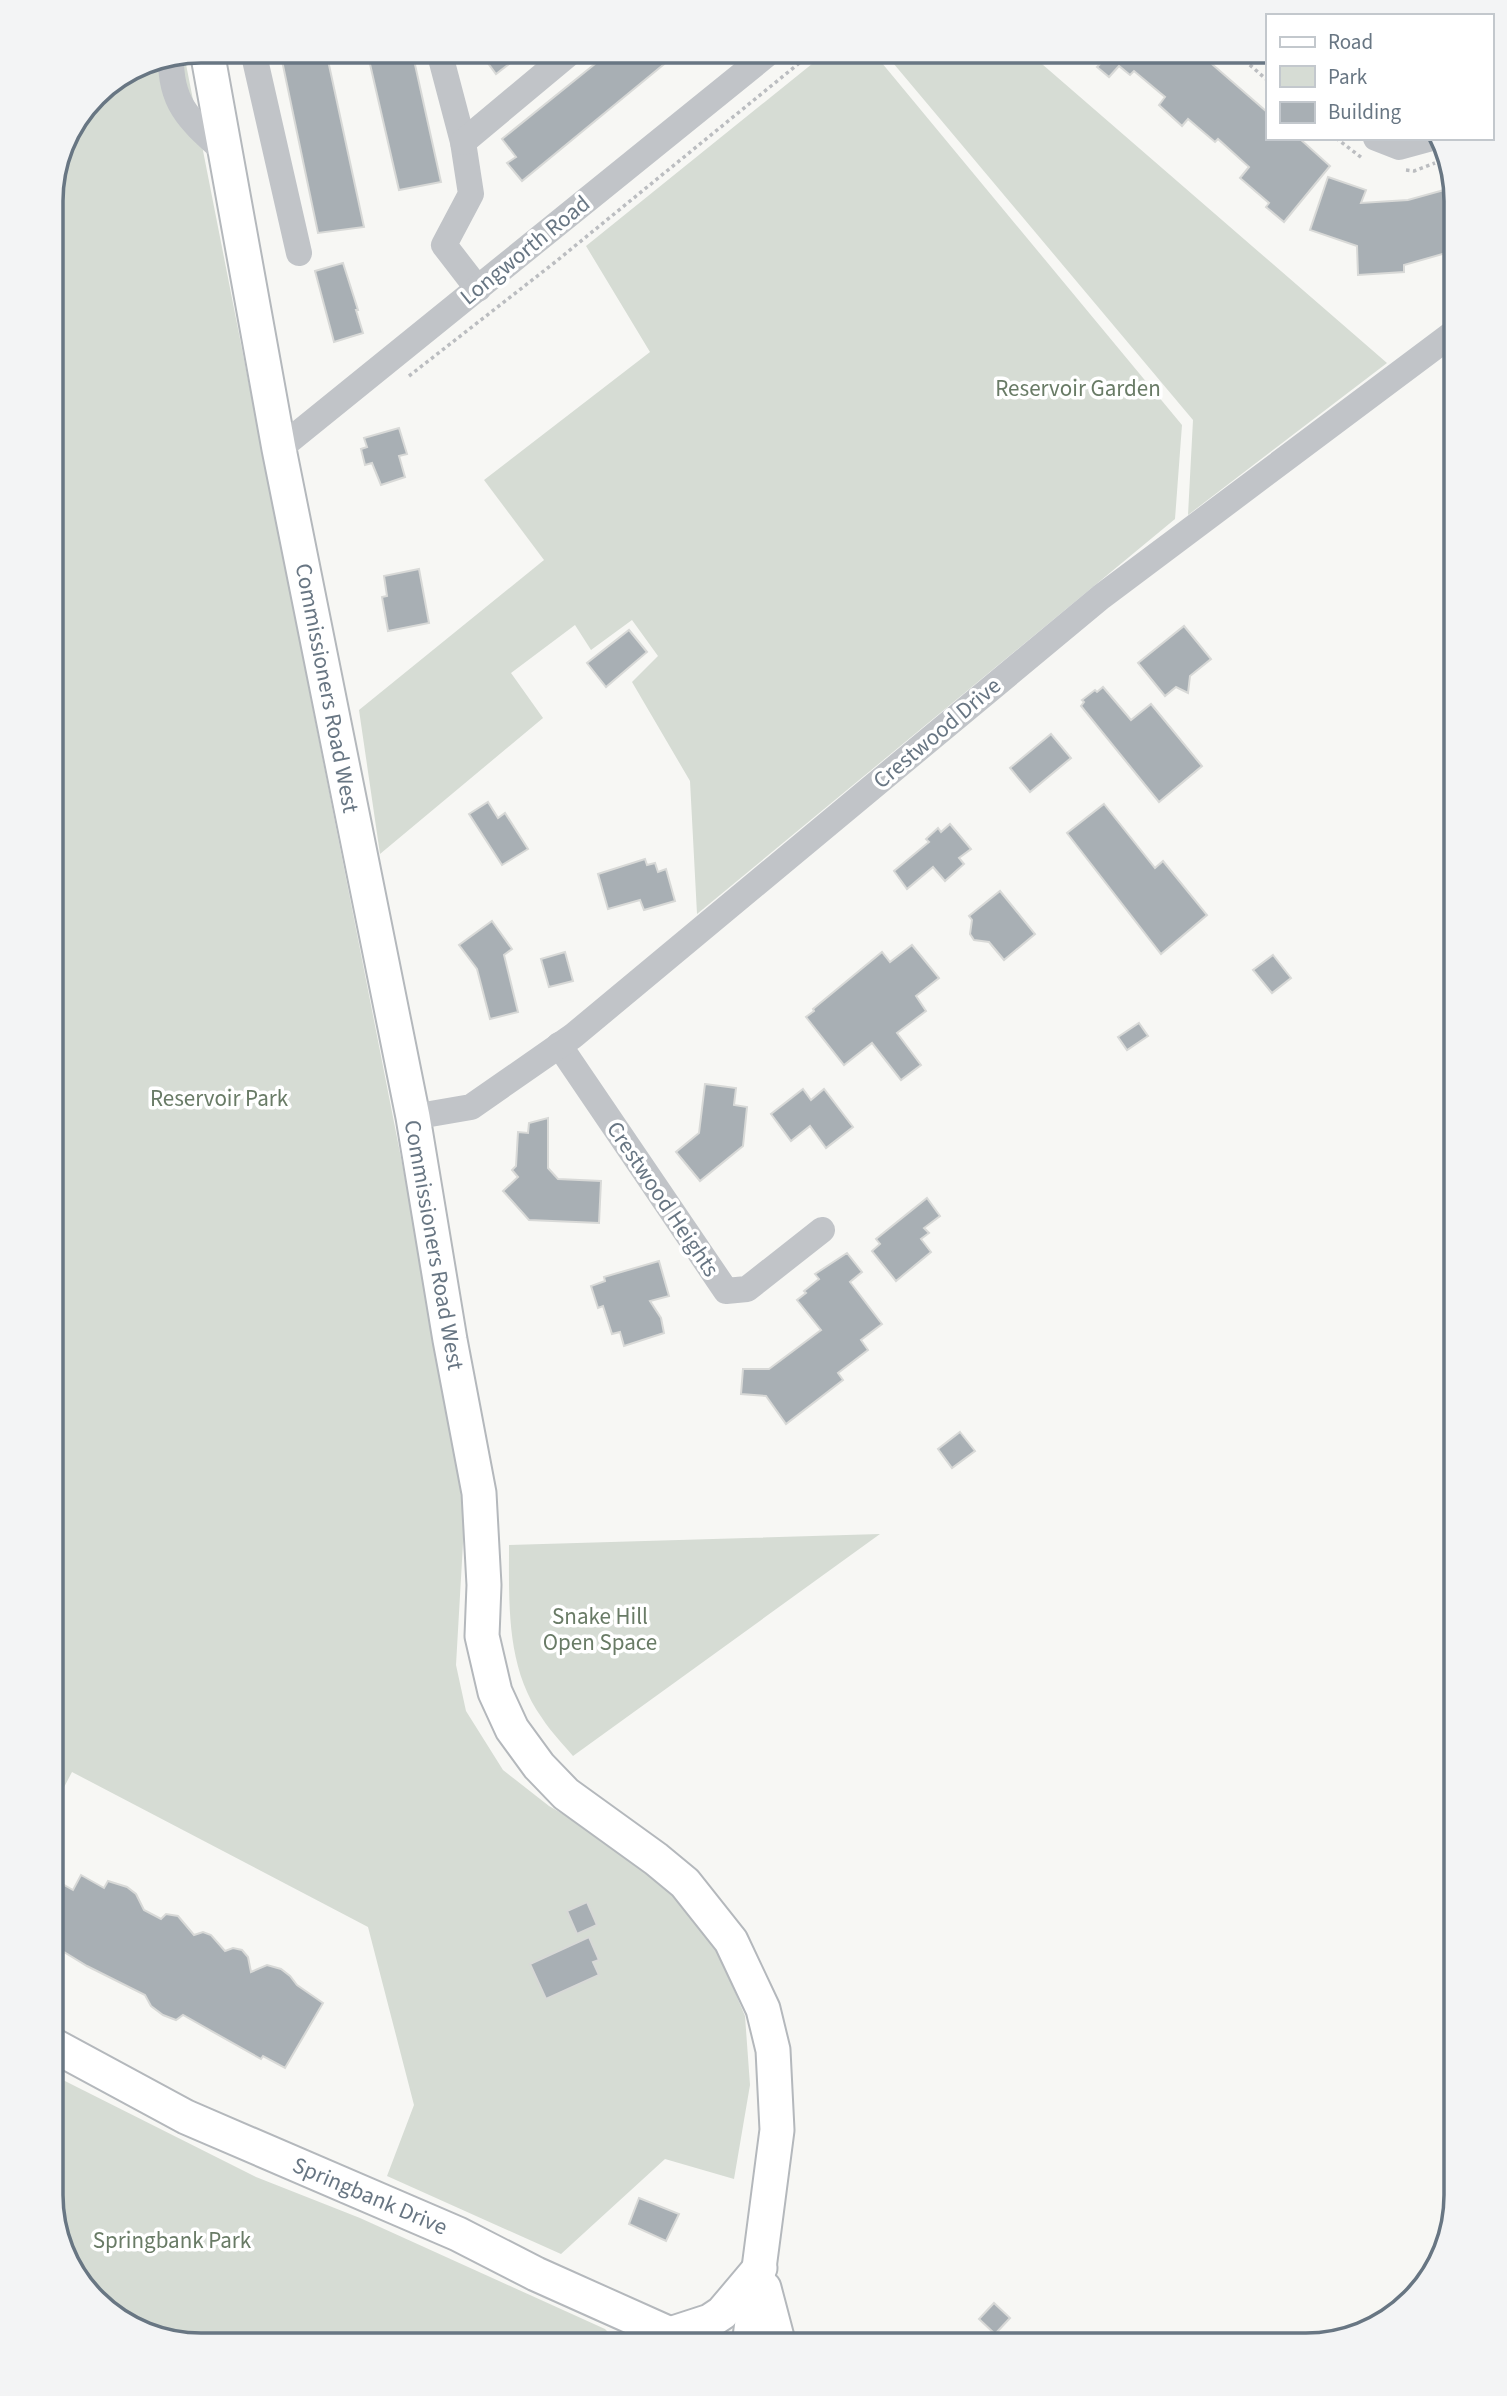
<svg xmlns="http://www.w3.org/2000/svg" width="1507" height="2396" font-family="'Source Sans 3',sans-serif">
  <rect width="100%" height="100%" fill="#f7f7f4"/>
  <g fill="#d6dcd4">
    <polygon points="828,51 872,51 1182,425 1175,519 697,914 690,781 632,682 658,656 632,620 591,650 575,625 511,673 543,718 380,854 359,710 544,560 484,480 650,352 586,246"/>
    <polygon points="883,51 1027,51 1387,363 1188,515 1193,420"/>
    <polygon points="184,54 404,1173 458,1468 464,1526 456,1665 466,1711 503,1770 549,1806 661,1871 712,1938 745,2016 750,2085 734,2179 665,2159 561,2254 387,2176 414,2105 368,1927 72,1772 51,1812 51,192 62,143 95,95 144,62"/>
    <path d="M880,1534l-307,222c-10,-12 -22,-24 -31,-38 -36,-50 -33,-114 -33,-173z"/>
    <polygon points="51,2074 256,2177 360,2218 605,2329 620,2345 192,2345 118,2320 66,2262 51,2195"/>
  </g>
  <g fill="#a8afb4" stroke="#d8d9d7" stroke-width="2">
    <polygon points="280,51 326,51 364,227 318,233"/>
    <polygon points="367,51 412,51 441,182 399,190"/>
    <polygon points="479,51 526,51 496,74"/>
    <polygon points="611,51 680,51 522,181 507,163 516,157 502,139"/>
    <polygon points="1090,51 1197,51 1267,112 1267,138 1299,138 1330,166 1284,222 1266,207 1269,203 1240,178 1249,167 1218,139 1215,142 1188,119 1182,126 1159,105 1165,97 1134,71 1130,75 1119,66 1109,77 1097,67 1102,62"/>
    <polygon points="1328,177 1366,190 1361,203 1408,200 1444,190 1453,221 1445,224 1453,251 1404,265 1404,272 1358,275 1357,246 1310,230"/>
    <polygon points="343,263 358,310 356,310 363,333 334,342 315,271"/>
    <polygon points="399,428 407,454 399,456 405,477 381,485 372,463 365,465 361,449 367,447 364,438"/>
    <polygon points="419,569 429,623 388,631 382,597 387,596 384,576"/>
    <polygon points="1184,626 1211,659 1190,676 1188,693 1176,687 1165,696 1138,663"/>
    <polygon points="629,630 647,652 606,687 587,663"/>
    <polygon points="1103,687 1131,720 1151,704 1202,766 1159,802 1081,706 1084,702 1082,700 1095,690 1097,692"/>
    <polygon points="1051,734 1071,758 1030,792 1010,768"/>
    <polygon points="488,802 498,818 505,813 528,849 502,865 469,814"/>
    <polygon points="1104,804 1155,868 1163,861 1207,915 1161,954 1067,833"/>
    <polygon points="950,824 971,849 959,858 964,864 945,881 933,867 907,889 894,871 929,842 926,839 938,828 941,832"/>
    <polygon points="645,859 647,865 655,863 658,872 666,869 675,901 644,910 640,900 608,909 598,874"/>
    <polygon points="1000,891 1035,934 1004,960 989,942 974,940 970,934 972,920 969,916"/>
    <polygon points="492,921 512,949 504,955 518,1012 490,1019 477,969 459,945"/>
    <polygon points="912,945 939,978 916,996 926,1011 897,1033 921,1065 901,1080 872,1043 844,1065 806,1017 814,1011 813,1009 882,952 890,962"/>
    <polygon points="565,952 573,981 549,987 541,959"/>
    <polygon points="1273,955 1291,978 1272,993 1253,970"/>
    <polygon points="1139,1023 1148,1036 1127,1050 1118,1037"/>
    <polygon points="705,1084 736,1088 734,1105 747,1107 743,1146 700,1181 676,1152 699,1133"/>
    <polygon points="803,1089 811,1100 824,1089 853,1127 826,1148 810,1126 791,1141 771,1114"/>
    <polygon points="548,1118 548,1168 558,1179 601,1181 599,1223 529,1220 503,1191 518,1177 512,1170 516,1166 518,1132 528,1133 529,1123"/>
    <polygon points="927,1198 940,1216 924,1228 929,1233 921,1239 931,1252 896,1281 872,1251 880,1244 876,1239"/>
    <polygon points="847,1253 862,1272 850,1282 882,1324 861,1340 868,1350 838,1373 843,1380 786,1424 766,1396 741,1394 743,1369 769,1369 821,1330 797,1300 806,1293 804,1291 819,1279 815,1274"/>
    <polygon points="659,1261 669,1296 650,1301 661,1318 664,1333 624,1346 620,1332 612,1334 603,1306 598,1308 591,1286 605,1281 604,1277"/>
    <polygon points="960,1432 975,1451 952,1468 938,1449"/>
    <polygon points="81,1875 104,1888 108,1881 127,1887 136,1894 144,1910 161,1919 166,1914 178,1916 194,1935 203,1932 211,1935 225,1951 233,1948 242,1950 248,1957 251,1972 267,1965 281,1969 290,1976 297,1985 323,2003 285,2068 263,2056 261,2059 183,2015 176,2020 163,2015 151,2006 145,1995 87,1966 51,1944 51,1897 64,1885 73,1890"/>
    <polygon points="587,1902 597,1925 577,1934 567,1911"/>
    <polygon points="589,1937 599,1960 593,1962 599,1975 546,1999 530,1964"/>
    <polygon points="639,2198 679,2214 666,2241 629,2224"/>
    <polygon points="994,2303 1010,2318 995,2334 979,2319"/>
  </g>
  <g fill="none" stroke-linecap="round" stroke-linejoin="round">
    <defs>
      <g id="major">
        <polyline points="207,51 279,449 413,1117 450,1340 479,1493 484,1585 482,1636 495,1692 512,1729 539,1766 566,1794 656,1859 685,1883 731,1941 763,2009 773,2050 777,2130 749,2345"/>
        <polyline points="51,2044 186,2117 458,2234 536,2274 670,2334 690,2345"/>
        <polyline points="764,2288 779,2345"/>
        <polyline points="670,2334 710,2321 722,2313 760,2268"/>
      </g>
    </defs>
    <use href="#major" stroke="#b4b8bc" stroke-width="37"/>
    <g stroke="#bbbdc0" stroke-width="3.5" stroke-dasharray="3.5 3.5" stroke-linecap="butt">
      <polyline points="1234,51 1267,80"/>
      <polyline points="1336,138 1362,158"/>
      <polyline points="1406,170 1414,171 1435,163"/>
      <polyline points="409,376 554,263 814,51"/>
    </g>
    <g stroke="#c1c4c8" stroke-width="26">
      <polyline points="253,51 299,253"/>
      <polyline points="439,51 463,142 471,194 444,245 478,289"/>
      <path d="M171,57c-1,49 21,65 55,96"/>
      <polyline points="1376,138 1399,147 1432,138"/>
      <polyline points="463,142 572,51"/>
      <polyline points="279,449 771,51"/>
      <polyline points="559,1045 726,1291 747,1289 822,1230"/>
      <polyline points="413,1117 471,1107 573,1036 1101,597 1456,331"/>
    </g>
    <use href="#major" stroke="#fff" stroke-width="33"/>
  </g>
  <g text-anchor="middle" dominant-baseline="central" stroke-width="7" stroke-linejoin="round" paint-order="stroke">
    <g font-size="23" fill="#687683" stroke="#fff">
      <text transform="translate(525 250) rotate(-39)">Longworth Road</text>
      <text transform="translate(327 688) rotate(79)">Commissioners Road West</text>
      <text transform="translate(937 733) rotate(-40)">Crestwood Drive</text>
      <text transform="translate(663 1199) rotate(56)">Crestwood Heights</text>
      <text transform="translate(434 1245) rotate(80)">Commissioners Road West</text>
      <text transform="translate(370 2196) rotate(23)">Springbank Drive</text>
    </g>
    <g font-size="23" fill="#697b66" stroke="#fff">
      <text x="1078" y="388">Reservoir Garden</text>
      <text x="219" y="1098">Reservoir Park</text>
      <text x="600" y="1616">Snake Hill<tspan x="600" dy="26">Open Space</tspan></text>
      <text x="172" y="2240">Springbank Park</text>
    </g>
  </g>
  <path d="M0 0H1507V2396H0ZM201 63H1306A138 138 0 0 1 1444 201V2195A138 138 0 0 1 1306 2333H201A138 138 0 0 1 63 2195V201A138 138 0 0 1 201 63Z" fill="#f3f4f5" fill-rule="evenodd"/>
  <path fill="none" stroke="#687683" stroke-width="3.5" d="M201 63H1306A138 138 0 0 1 1444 201V2195A138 138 0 0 1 1306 2333H201A138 138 0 0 1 63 2195V201A138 138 0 0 1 201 63Z"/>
  <rect x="1266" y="14" width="228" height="126" fill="#ffffff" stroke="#c3c8cd" stroke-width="2"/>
  <rect x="1280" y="37" width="35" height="10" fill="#ffffff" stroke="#c3c8cd" stroke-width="2"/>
  <text x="1328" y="49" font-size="21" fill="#687683">Road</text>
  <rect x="1280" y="66" width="35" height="21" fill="#d6dcd4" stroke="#c3c8cd" stroke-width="2"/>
  <text x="1328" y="84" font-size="21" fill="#687683">Park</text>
  <rect x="1280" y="102" width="35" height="21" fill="#a8afb4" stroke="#c3c8cd" stroke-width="2"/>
  <text x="1328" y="119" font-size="21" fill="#687683">Building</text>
</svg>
